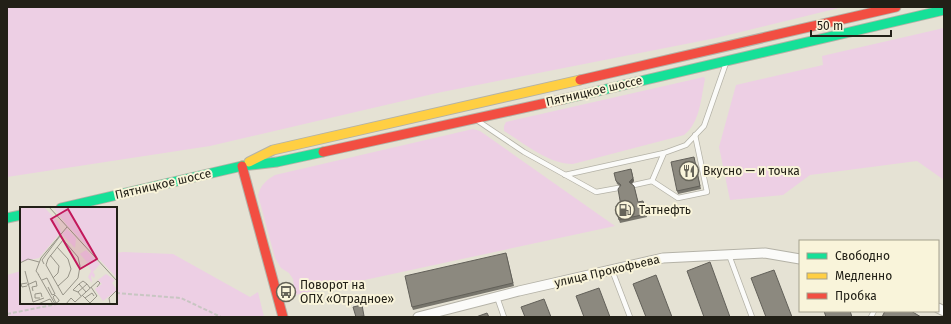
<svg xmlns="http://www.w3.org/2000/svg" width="951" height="324" font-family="'Fira Sans',sans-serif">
  <rect width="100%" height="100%" fill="#e5e2d4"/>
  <g fill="#edcfe4">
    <polygon points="7,7 843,7 716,38 437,93 210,146 7,177"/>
    <polygon points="944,28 944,180 917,161 810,175 783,195 730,200 719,147 736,85 823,65 822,56"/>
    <path d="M704,77l1,2c-4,19 -5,44 -21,56l-111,29c-25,0 -49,-21 -69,-33v-5l2,-4z"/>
    <path d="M473,129l7,2 135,95 -320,69 -2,-16 -4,-6 -8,-5 -6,-10 -17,-63c3,-10 8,-15 17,-20z"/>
    <polygon points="123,252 173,254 250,297 258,292 264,317 7,317 7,275 21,271 21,303 116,303 116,253"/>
  </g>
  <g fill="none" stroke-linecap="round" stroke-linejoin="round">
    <defs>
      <g id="lane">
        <polyline points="478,121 524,152 596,192 618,188"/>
        <polyline points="565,175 664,153"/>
        <polyline points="652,181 678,198 707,192 695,135"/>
        <polyline points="634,185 652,181 664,153 686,145 704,126 726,63"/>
        <polyline points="729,255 752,317"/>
        <polyline points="612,270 630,317"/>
        <polyline points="497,297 504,317"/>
        <polyline points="871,317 874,311"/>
      </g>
      <g id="street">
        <polyline points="938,308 944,311"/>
        <polyline points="418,317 519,291 663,258 765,253 800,259"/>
      </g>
      <g id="fast">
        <polyline points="564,99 944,10"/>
        <polyline points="61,208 242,166 277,162 323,152"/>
        <polyline points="7,218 21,215"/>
      </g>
      <polyline id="slow" points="249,162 273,150 580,80"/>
      <g id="jam">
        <polyline points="580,80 896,7"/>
        <polyline points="323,152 564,99"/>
        <polyline points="242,166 283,317"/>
      </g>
    </defs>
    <use href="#lane" stroke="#b4b2a7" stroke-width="6"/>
    <use href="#street" stroke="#b4b2a7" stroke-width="11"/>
    <use href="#fast" stroke="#b4b2a7" stroke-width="11"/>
    <use href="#slow" stroke="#b4b2a7" stroke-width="11"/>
    <use href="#jam" stroke="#b4b2a7" stroke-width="11"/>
    <g stroke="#c8c6c2" stroke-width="2" stroke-dasharray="4 2" stroke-linecap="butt">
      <polyline points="116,293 181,298 221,317"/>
      <polyline points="7,314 62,303"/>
    </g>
    <use href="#lane" stroke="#fbfbf9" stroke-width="4.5"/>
    <use href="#street" stroke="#fbfbf9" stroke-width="9"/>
    <use href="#fast" stroke="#16e098" stroke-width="9"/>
    <use href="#slow" stroke="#ffcf43" stroke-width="9"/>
    <use href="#jam" stroke="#f24e42" stroke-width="9"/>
  </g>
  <g fill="#78766d">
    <polygon points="694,157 701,189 678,194 677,191"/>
    <polygon points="632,172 634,181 632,184 635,189 638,202 643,201 647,217 620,223 619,220 621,206 620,186 617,184 616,181"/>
    <polygon points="507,256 514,286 413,310 412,307"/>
  </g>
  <polygon fill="#626059" points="631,169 634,181 630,185 629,182"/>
  <g fill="#8c897f" stroke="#626059">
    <polygon points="694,157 700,186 677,191 671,162"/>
    <polygon points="631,169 633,178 629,182 634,186 638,202 643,201 646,214 619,220 616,206 621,206 618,189 621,185 616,181 614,173"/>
    <polygon points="506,253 513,283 412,307 405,276"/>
    <polygon points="710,262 730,317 704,317 687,271"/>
    <polygon points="774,270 792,317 766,317 751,278"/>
    <polygon points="656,275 672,317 646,317 633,284"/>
    <polygon points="599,288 610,317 584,317 576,296"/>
    <polygon points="544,299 551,317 525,317 521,307"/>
    <polygon points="362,305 364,316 356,317 353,307"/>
    <polygon points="824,311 850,311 852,317 826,317"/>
    <polygon points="885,311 911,311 921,317 882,317"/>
    <polygon points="487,313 489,317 476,317"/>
  </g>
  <defs>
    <symbol id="restaurant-ring" viewBox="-11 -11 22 22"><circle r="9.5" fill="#f9f4da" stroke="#666459" stroke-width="1.5"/><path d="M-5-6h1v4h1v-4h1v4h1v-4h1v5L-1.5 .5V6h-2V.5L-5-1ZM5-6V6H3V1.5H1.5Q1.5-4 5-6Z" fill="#666459"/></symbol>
    <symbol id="fuel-ring" viewBox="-11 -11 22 22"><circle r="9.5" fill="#f9f4da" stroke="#666459" stroke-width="1.5"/><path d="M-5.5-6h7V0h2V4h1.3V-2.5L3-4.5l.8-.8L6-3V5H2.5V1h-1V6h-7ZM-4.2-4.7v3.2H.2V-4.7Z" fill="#666459"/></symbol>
    <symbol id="bus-ring" viewBox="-11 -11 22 22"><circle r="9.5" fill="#f9f4da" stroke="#666459" stroke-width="1.5"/><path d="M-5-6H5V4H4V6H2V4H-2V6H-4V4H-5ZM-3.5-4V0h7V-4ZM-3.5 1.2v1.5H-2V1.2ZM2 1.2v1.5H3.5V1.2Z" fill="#666459"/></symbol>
  </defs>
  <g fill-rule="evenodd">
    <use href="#restaurant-ring" x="678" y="160" width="22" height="22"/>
    <use href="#fuel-ring" x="614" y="199" width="22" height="22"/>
    <use href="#bus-ring" x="275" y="281" width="22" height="22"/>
  </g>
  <g text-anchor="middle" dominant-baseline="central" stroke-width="4" stroke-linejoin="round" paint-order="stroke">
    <g font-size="12" fill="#222017" stroke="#f9f4da">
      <text transform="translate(594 91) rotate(-13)">Пятницкое шоссе</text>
      <text transform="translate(163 184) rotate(-13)">Пятницкое шоссе</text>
      <text transform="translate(607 271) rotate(-13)">улица Прокофьева</text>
    </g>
    <g font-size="12" fill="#222017" stroke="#f9f4da" text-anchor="start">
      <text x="703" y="171">Вкусно — и точка</text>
      <text x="639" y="210">Татнефть</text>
      <text x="300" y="285">Поворот на<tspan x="300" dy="14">ОПХ «Отрадное»</tspan></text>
    </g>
  </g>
  <g transform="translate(20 207)">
    <rect width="97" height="97" fill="#e5e2d4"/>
    <path d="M0,0h24l15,16 2,9 -22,26 -19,4zM33,0h64v71l-50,-53zM47,22l9,9 -1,10 -13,-14zM66,43l14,14 -7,8 2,3 -1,3 -3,-3 1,8 -4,-6 3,-6 -4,-9 -7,-8zM86,67l9,6 -3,3 5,7 -14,11 -8,-12 7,-5 -4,-4z" fill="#edcfe4"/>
    <path fill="none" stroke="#979488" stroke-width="1" d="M29,0l68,74M37,40l11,12 3,10 -3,8 -10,9M30,48l9,11 -1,7 -5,5M0,56l8,-4 11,3M24,57l-2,-4 18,-24M26,58l17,30 15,-17 2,-12 -2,-9 -19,-22M26,58l2,-6 15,-19M5,64l8,31 11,-4M18,67l17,30M19,68l-3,-4 5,-13 26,-31M22,73l5,-2 8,16 -3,1 -4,-8M7,76l-6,1 1,3 5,-1M7,78l9,-4 1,5 -5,1 1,4M58,85l-5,-2 6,-6M66,85l-7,-8 4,-3 4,3M62,88l8,8 7,-7 -6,-9M61,89l-3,-4 9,-8 3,4M20,91h-5v-4l6,-1 1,4M65,91l7,-5 2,3M18,97l12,-5 3,5M35,97l4,-3v-1l-4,-5 -2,2 3,6M46,97l5,-6 4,4 23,-21 2,2 -3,4M90,97l-1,-6 8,-8"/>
    <path fill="#c2185b" fill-opacity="0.15" stroke="#c2185b" stroke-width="2" d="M48,2l29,50 -17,10 -29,-50z"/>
    <rect width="97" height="97" fill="none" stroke="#222017" stroke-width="2"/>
  </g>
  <rect width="951" height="324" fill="none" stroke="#222017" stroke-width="16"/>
  <rect x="799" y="240" width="140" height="72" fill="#f9f4da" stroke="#a39f8c"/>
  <rect x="807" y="253" width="20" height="6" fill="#16e098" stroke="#a39f8c"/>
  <text x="835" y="260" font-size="12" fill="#222017">Свободно</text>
  <rect x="807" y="273" width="20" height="6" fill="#ffcf43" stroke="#a39f8c"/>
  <text x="835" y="280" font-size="12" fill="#222017">Медленно</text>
  <rect x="807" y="293" width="20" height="6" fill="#f24e42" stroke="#a39f8c"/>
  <text x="835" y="300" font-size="12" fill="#222017">Пробка</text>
  <path d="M811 30v6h80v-6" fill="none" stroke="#222017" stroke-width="2"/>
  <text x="817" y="30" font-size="12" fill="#222017" stroke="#f9f4da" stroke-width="3" paint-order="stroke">50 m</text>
</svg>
